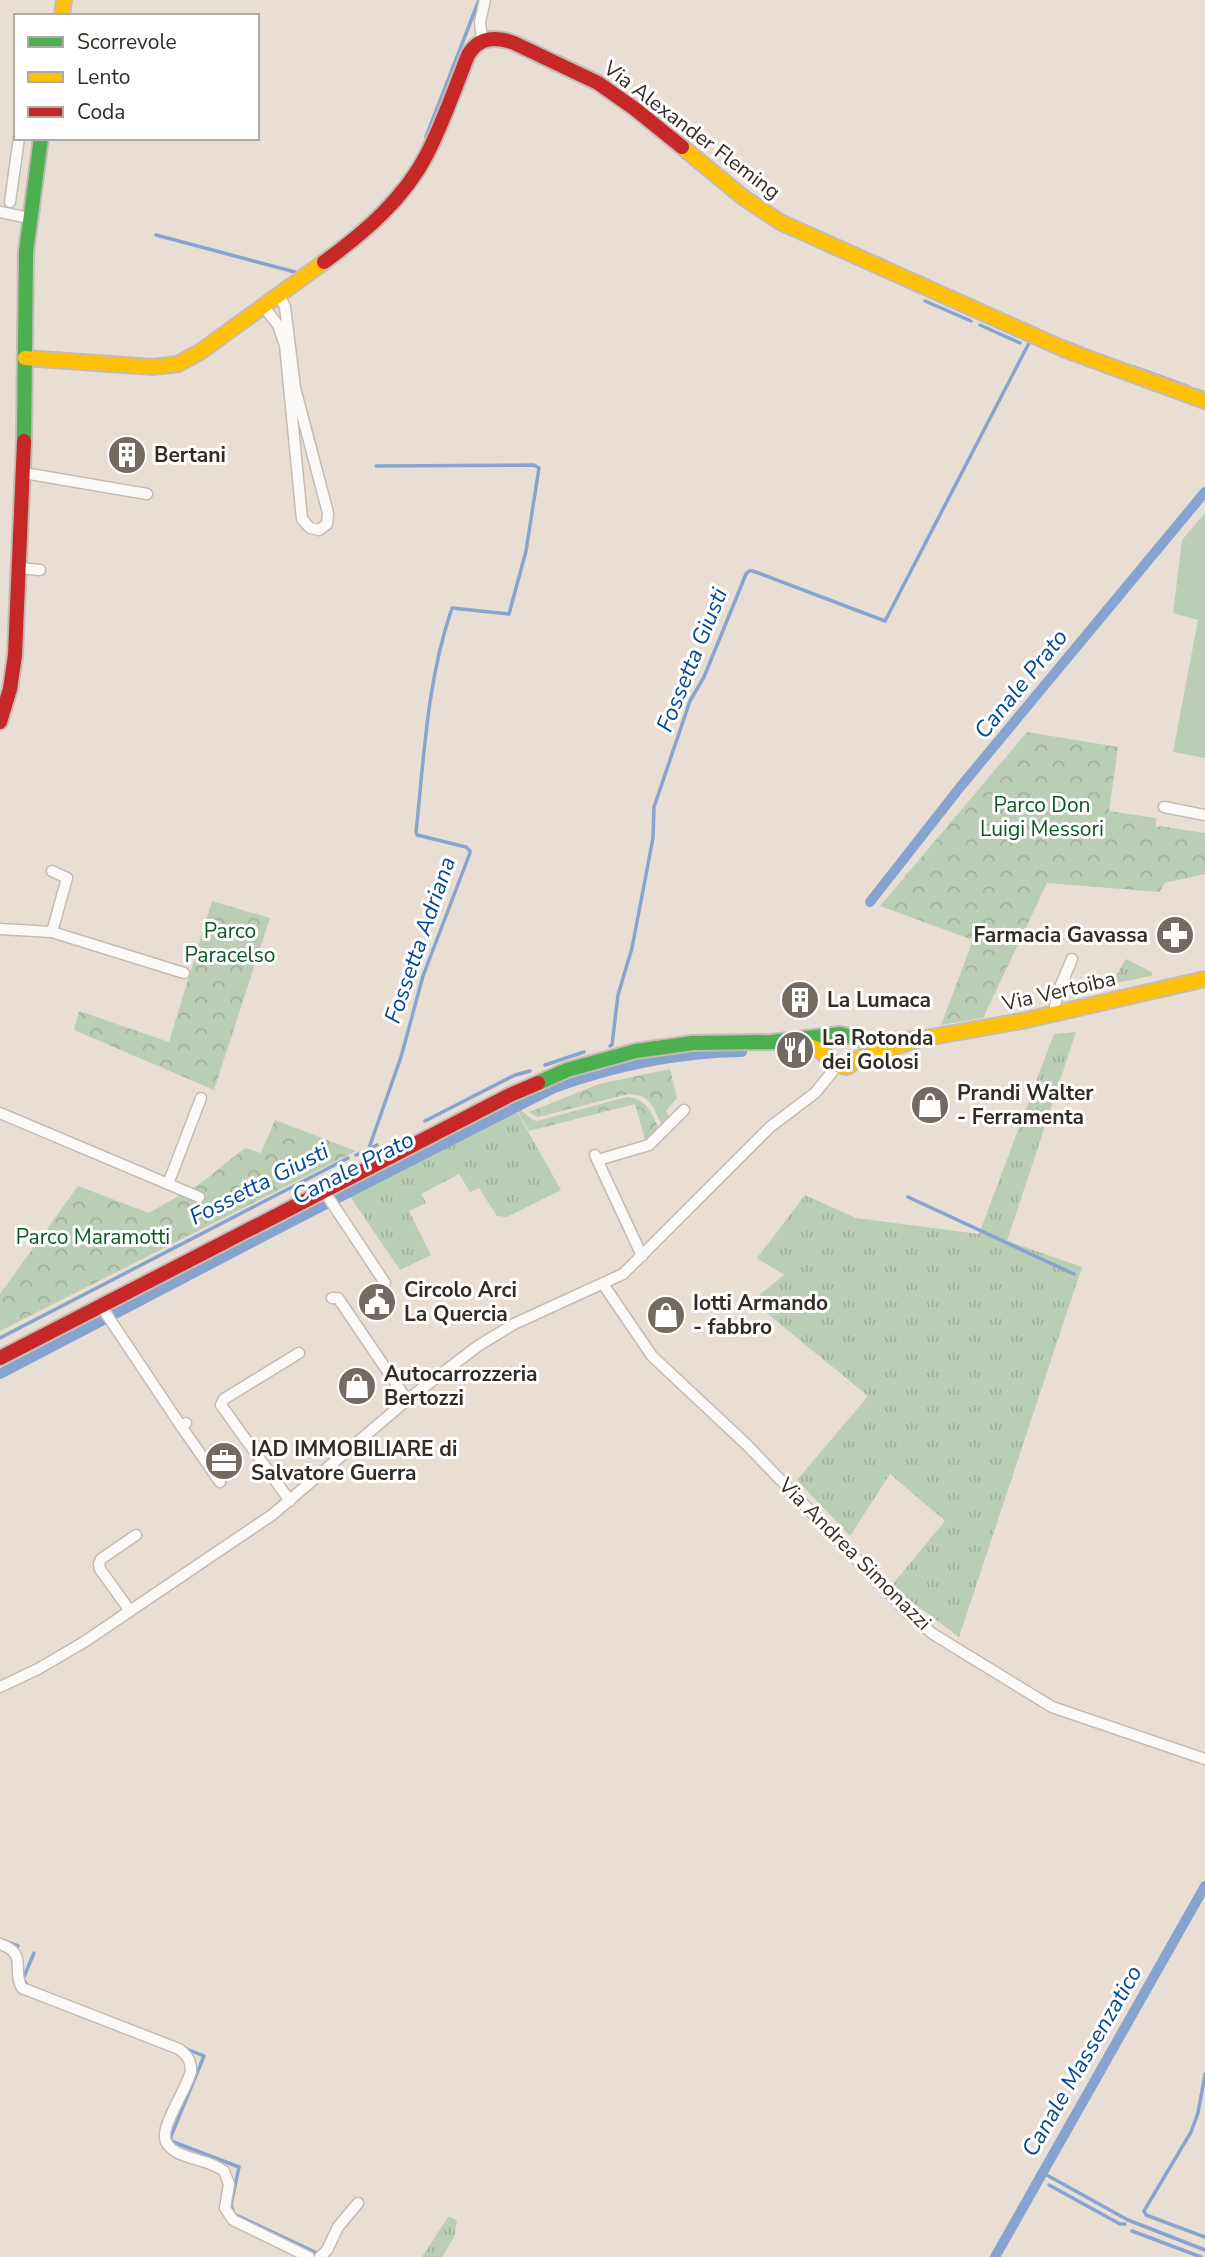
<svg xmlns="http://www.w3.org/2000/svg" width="1205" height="2257" font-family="'Nunito Sans',sans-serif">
  <defs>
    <pattern id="grass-tufts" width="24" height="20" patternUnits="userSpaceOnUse" patternTransform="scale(1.75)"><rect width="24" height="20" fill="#baceb3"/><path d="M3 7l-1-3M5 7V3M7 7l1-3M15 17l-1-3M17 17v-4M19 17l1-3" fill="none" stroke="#a0b19a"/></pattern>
    <pattern id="park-crowns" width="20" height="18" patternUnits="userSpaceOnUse" patternTransform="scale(1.75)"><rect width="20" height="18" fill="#baceb3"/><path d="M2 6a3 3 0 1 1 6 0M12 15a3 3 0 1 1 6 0" fill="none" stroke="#a0b19a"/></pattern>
  </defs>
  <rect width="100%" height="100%" fill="#e9ded4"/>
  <g fill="url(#grass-tufts)">
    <polygon points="1126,959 1153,973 1151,976 1111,984"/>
    <polygon points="1076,1032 1007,1241 1082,1267 959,1637 891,1586 945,1521 890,1474 850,1536 797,1480 868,1396 752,1301 784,1275 757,1258 805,1195 856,1218 979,1234 1054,1034"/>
    <polygon points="516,1110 561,1190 507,1217 497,1216 479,1188 470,1192 459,1174 421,1194 426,1203 409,1211 431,1255 400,1270 349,1195"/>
    <polygon points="448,2217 453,2218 457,2221 454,2237 442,2257 422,2257"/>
  </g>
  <g fill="url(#park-crowns)">
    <polygon points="1027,732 1118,747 1109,811 1156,818 1156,828 1160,826 1205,833 1205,874 1165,883 1159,892 1047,883 983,1018 941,1025 973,940 880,906"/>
    <polygon points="212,901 270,918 214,1090 74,1030 79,1011 169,1042"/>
    <path d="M670,1069l7,29 -11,13 4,7 -8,7c-10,-19 -10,-30 -34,-31l-90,23 -9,-5 70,-28z"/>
    <path d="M627,1097c21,2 23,15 32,31l-8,9 -6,3 -10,-36 -106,27 -15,-26 19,15 4,1z"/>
    <polygon points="275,1120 356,1151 0,1331 0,1294 78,1186 149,1213 201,1183 245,1148 261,1153"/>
  </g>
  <polygon fill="#baceb3" points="1205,513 1205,758 1173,752 1198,620 1173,613 1182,540"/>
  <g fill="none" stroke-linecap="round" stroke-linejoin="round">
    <g stroke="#86a4cf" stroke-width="3.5">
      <polyline points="426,137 479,0"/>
      <polyline points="156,235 295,272"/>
      <polyline points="925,301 971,321"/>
      <polyline points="980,325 1020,343"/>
      <polyline points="1060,340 1079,347"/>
      <polyline points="1134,367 1189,387"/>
      <polyline points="1197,390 1205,393"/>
      <polyline points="376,466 534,465 539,468 526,551 509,614 452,608"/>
      <polyline points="610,1046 612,1045 618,995 632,948 653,838 654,807 690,701 704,677 746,574 749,571 753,571 885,621 1029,343"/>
      <polyline points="545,1065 584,1052"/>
      <polyline points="425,1121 515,1075 530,1071"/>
      <path d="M369,1148l32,-91 22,-81 47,-123v-2l-4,-4 -49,-12 -1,-3c8,-74 11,-150 35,-221"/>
      <polyline points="356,1155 377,1145"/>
      <polyline points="908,1197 1074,1274"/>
      <polyline points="0,1338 348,1158"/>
      <polyline points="2,1940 18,1946"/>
      <polyline points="28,1986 23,1979 34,1953"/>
      <polyline points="184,2048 204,2056 171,2136 171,2141 239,2167 231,2205 234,2214 317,2253"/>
      <polyline points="1205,2074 1198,2113 1191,2132 1144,2211 1146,2215 1205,2237"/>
      <polyline points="1043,2173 1128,2220 1205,2250"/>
      <polyline points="1049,2185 1120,2224 1125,2224"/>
      <polyline points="1132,2231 1201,2257"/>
    </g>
    <g stroke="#86a4cf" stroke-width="10">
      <polyline points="870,902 961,786 1205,492"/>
      <path d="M0,1374l297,-155 257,-131c61,-22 123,-35 188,-36"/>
      <polyline points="995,2257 1205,1886"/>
    </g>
    <defs>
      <g id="street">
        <polyline points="482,40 480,22 485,0"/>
        <polyline points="10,202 19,138"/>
        <polyline points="0,212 29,218"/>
        <polyline points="264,307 278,325 285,345 302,519 310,528 319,530 327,524 328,513 295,388 285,307 279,295"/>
        <polyline points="24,473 147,494"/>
        <polyline points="20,568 40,570"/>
        <polyline points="1164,807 1205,815"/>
        <polyline points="0,929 52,932 184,973"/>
        <polyline points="52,932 67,878 52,871"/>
        <polyline points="1054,1014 1057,994 1072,959"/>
        <polyline points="0,1113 199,1197"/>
        <polyline points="595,1155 642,1256"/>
        <polyline points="598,1160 649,1145 684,1110"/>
        <polyline points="168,1184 201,1098"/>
        <polyline points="324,1191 385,1283"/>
        <polyline points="603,1284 652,1356 747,1445 909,1614 933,1634 1052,1707 1205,1759"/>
        <polyline points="332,1298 338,1298 407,1400"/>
        <polyline points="101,1306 181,1426 186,1423"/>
        <polyline points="181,1426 220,1482"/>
        <polyline points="290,1501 221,1405 224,1399 299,1353"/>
        <polyline points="130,1611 100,1569 99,1564 101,1559 136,1535"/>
        <polyline points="0,1687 38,1669 84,1642 272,1515 407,1400 478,1346 514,1324 623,1274 770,1127 815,1093 837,1066"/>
        <path d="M0,1944c29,10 11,26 22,44l157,61c8,6 12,11 12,22 -4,17 -28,52 -26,66 0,7 7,13 13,16 15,7 33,8 46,18l5,13 -4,24 8,12 76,37"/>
        <polyline points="320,2257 327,2250 338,2227 358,2203"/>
      </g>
      <g id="fast">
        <polyline points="24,441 26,252 41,138"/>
        <polyline points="538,1083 567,1070 636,1051 693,1043 772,1042 840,1034 872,1042 920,1039"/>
      </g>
      <g id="slow">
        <polyline points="62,16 64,0"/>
        <polyline points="682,147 744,198 780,222 1066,350 1205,401"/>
        <polyline points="25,358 153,367 178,364 200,352 324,262"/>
        <polyline points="796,1042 818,1049 836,1065 847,1067 859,1058 920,1039 1022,1021 1205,979"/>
      </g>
      <g id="jam">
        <path d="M324,262c40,-29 81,-64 103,-108 16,-31 28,-66 41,-99 11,-18 27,-19 46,-12l84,40 37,26 47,38"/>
        <polyline points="0,722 10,689 15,655 24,441"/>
        <polyline points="0,1358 510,1095 538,1083"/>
      </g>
    </defs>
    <use href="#street" stroke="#c4bbb4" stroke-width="13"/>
    <use href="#fast" stroke="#c4bbb4" stroke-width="18"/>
    <use href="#slow" stroke="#c4bbb4" stroke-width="18"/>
    <use href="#jam" stroke="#c4bbb4" stroke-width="18"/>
    <use href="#street" stroke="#fcfaf9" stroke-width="10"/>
    <use href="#fast" stroke="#4caf50" stroke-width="14"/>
    <use href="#slow" stroke="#ffc107" stroke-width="14"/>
    <use href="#jam" stroke="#c62828" stroke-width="14"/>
  </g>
  <defs>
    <symbol id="building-disc" viewBox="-11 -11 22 22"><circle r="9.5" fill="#736a62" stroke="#fff"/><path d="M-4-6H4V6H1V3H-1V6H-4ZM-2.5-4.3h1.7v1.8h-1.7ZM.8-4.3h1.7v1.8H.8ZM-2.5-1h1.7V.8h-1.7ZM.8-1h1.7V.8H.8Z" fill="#fff"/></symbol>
    <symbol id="pharmacy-disc" viewBox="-11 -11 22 22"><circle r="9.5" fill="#736a62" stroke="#fff"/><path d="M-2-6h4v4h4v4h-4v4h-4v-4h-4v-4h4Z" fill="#fff"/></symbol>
    <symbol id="restaurant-disc" viewBox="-11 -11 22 22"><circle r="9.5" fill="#736a62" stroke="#fff"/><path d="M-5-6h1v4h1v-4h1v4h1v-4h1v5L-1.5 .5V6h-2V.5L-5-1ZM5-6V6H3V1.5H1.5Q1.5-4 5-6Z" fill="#fff"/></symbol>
    <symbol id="shop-disc" viewBox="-11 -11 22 22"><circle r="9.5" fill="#736a62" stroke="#fff"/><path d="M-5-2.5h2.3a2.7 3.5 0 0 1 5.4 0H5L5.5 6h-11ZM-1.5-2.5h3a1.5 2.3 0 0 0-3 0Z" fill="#fff"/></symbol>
    <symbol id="civic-disc" viewBox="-11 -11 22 22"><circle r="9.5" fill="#736a62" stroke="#fff"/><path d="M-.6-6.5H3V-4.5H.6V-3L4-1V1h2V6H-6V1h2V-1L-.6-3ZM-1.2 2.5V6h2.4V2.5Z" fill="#fff"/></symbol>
    <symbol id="office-disc" viewBox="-11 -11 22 22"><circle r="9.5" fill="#736a62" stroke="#fff"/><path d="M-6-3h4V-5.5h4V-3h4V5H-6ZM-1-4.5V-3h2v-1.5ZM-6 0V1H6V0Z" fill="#fff"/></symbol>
  </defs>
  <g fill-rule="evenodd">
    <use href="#building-disc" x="105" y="433" width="44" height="44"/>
    <use href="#pharmacy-disc" x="1153" y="913" width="44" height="44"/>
    <use href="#building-disc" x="778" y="978" width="44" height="44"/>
    <use href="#restaurant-disc" x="773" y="1028" width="44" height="44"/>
    <use href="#shop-disc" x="908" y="1083" width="44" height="44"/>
    <use href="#civic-disc" x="355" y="1280" width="44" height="44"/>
    <use href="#shop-disc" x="644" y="1293" width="44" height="44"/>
    <use href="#shop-disc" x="335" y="1364" width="44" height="44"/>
    <use href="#office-disc" x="202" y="1439" width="44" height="44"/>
  </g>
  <g text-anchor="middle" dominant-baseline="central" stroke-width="6" stroke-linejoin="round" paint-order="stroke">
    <g font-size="21" fill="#332c25" stroke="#fff">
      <text transform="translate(692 130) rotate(37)">Via Alexander Fleming</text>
      <text transform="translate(1059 991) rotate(-13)">Via Vertoiba</text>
      <text transform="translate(855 1554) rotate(45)">Via Andrea Simonazzi</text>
    </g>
    <g font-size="21" font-weight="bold" fill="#332c25" stroke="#fff" text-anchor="start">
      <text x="154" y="455">Bertani</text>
      <text x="1148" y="935" text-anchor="end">Farmacia Gavassa</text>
      <text x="827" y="1000">La Lumaca</text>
      <text x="822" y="1038">La Rotonda<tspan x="822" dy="24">dei Golosi</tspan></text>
      <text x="957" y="1093">Prandi Walter<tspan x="957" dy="24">- Ferramenta</tspan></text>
      <text x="404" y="1290">Circolo Arci<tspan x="404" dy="24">La Quercia</tspan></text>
      <text x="693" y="1303">Iotti Armando<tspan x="693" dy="24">- fabbro</tspan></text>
      <text x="384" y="1374">Autocarrozzeria<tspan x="384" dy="24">Bertozzi</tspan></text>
      <text x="251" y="1449">IAD IMMOBILIARE di<tspan x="251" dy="24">Salvatore Guerra</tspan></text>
    </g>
    <g font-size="21" fill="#0b5921" stroke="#fff">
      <text x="1042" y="805">Parco Don<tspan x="1042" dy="24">Luigi Messori</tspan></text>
      <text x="230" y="931">Parco<tspan x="230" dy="24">Paracelso</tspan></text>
      <text x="93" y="1237">Parco Maramotti</text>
    </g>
    <g font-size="23" font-style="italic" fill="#014997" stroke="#fff">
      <text transform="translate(692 660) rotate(-68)">Fossetta Giusti</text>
      <text transform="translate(1021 684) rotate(-51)">Canale Prato</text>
      <text transform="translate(420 940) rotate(-71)">Fossetta Adriana</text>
      <text transform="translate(353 1168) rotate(-27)">Canale Prato</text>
      <text transform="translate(259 1184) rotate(-27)">Fossetta Giusti</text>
      <text transform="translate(1082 2061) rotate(-60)">Canale Massenzatico</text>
    </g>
  </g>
  <rect x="14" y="14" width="245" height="126" fill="#ffffff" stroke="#adaba8" stroke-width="2"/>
  <rect x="28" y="37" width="35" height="10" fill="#4caf50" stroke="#adaba8" stroke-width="2"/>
  <text x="77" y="49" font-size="21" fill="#332c25">Scorrevole</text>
  <rect x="28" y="72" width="35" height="10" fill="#ffc107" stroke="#adaba8" stroke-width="2"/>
  <text x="77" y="84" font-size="21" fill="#332c25">Lento</text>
  <rect x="28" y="107" width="35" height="10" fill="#c62828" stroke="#adaba8" stroke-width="2"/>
  <text x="77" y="119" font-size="21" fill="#332c25">Coda</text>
</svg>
